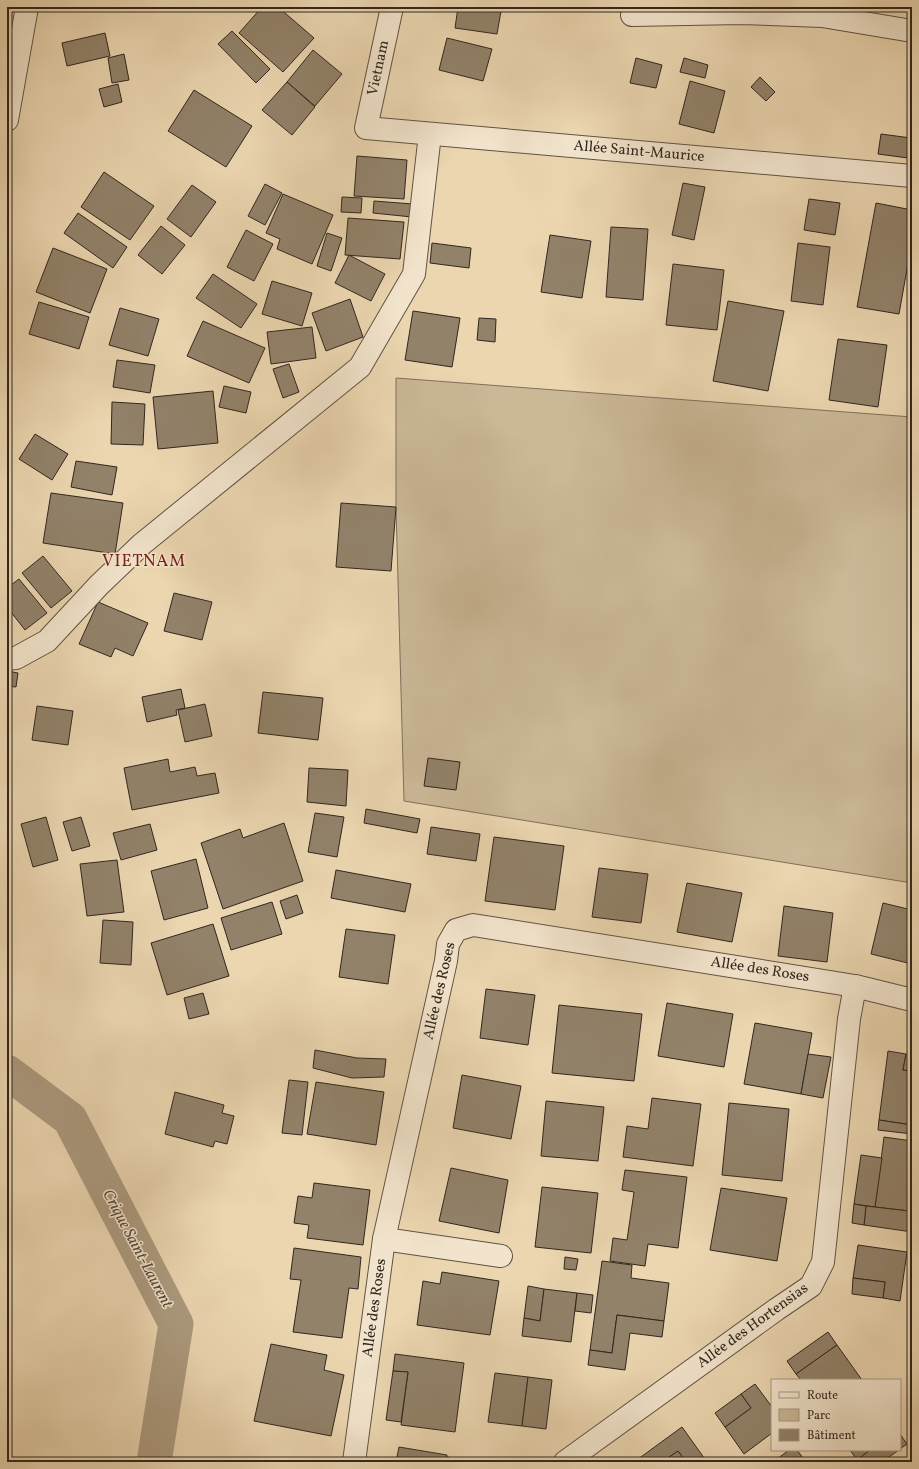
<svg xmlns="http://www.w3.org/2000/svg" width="919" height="1469" font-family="Vollkorn,serif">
  <rect width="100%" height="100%" fill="#ebd6b0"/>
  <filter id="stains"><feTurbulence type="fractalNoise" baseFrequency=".005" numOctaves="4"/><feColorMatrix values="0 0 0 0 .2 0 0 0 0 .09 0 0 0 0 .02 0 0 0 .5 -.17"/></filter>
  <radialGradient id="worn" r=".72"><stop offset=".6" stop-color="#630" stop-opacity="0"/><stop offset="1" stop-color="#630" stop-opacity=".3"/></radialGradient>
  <polygon fill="#cbb897" stroke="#7e705b" points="396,378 912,417 912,883 404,801 396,507"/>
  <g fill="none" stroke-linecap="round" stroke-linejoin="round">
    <polyline stroke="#ac9a7f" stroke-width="35" points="7,1072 70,1119 176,1324 154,1462"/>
  </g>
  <g fill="#92826a" stroke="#31271f">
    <polygon points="262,7 278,7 314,38 283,72 239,33"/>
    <polygon points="458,7 475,7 501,11 497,34 455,28"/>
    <polygon points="232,31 270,69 256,83 218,44"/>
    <polygon points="105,33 110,56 67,66 62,43"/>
    <polygon points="447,38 492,49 483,81 439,70"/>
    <polygon points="313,50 342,74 315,106 287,82"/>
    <polygon points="124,54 129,80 112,83 108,58"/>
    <polygon points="636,58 662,65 656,88 630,83"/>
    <polygon points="684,58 708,65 705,78 680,72"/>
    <polygon points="760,77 775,92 766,101 751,87"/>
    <polygon points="690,81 725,91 714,133 679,124"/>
    <polygon points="287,82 315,107 292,135 262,110"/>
    <polygon points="118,84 122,102 104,107 99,89"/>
    <polygon points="194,90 252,126 226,167 168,131"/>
    <polygon points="881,134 911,138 908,158 878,154"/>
    <polygon points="357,156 407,160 404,199 354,196"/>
    <polygon points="104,172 154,206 130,240 81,207"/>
    <polygon points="683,183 705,187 694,240 672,235"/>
    <polygon points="265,184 282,193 265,225 248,216"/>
    <polygon points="192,185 216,202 191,237 167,219"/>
    <polygon points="283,194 333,215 312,264 277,249 280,239 266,233"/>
    <polygon points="342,197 362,198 361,213 341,212"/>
    <polygon points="809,199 840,203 835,235 804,230"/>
    <polygon points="374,201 413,204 412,217 373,213"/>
    <polygon points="876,203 912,210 912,241 899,314 857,307"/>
    <polygon points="78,213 127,247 113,268 64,233"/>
    <polygon points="348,218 404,222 400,259 345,255"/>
    <polygon points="161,226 185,245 162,274 138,255"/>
    <polygon points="611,227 648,229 643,300 606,297"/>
    <polygon points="246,230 273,244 254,281 227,267"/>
    <polygon points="327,233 342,238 331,271 317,266"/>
    <polygon points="550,235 591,241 582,298 541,292"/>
    <polygon points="432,243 471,248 469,268 430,263"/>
    <polygon points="798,243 830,247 823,305 791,301"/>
    <polygon points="53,248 107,269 90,313 36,292"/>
    <polygon points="349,255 385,274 371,301 335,283"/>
    <polygon points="673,264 724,270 717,330 666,325"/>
    <polygon points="213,274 257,304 241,328 196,298"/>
    <polygon points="272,281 312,293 302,326 262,314"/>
    <polygon points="350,299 363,337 326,351 312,313"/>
    <polygon points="728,301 784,311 768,391 713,381"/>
    <polygon points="39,302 89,317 79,349 29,334"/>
    <polygon points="120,308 159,319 148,356 109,345"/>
    <polygon points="413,311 460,318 452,367 405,360"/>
    <polygon points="479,318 496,319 495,342 477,340"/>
    <polygon points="203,321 265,348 249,383 187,356"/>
    <polygon points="312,327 316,358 271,364 267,332"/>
    <polygon points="838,339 887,345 878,407 829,400"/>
    <polygon points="117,360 155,365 150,393 113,387"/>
    <polygon points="289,364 299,392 283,398 273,369"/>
    <polygon points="224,386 251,392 246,413 219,407"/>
    <polygon points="213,391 218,443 158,449 153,397"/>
    <polygon points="112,402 145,404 143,445 111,444"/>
    <polygon points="35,434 68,454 52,480 19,459"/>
    <polygon points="76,461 117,467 112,495 71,487"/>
    <polygon points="51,493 123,503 115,554 43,543"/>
    <polygon points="341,503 396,507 391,571 336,567"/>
    <polygon points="43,556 72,591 51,608 22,573"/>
    <polygon points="19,579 47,613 25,630 7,607 7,588"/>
    <polygon points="174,593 212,602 202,640 164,631"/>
    <polygon points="98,602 148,623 133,656 115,648 111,657 79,644"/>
    <polygon points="7,671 18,673 16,687 7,686"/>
    <polygon points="181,689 185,708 176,710 177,715 147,722 142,697"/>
    <polygon points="263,692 323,698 318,740 258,733"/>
    <polygon points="205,704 212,736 185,742 178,710"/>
    <polygon points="37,706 73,711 68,745 32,740"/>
    <polygon points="428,758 460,762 456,790 424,786"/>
    <polygon points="168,759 170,772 195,767 197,776 215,773 219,793 132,810 124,768"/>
    <polygon points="309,768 348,770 346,806 307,802"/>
    <polygon points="366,809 420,819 417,833 364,823"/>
    <polygon points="315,813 344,817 337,857 308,852"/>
    <polygon points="46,817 58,860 33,867 21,824"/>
    <polygon points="81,817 90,846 72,851 63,822"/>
    <polygon points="284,823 303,881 223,909 201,843 240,829 243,838"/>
    <polygon points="150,824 157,850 121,860 113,833"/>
    <polygon points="431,827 480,834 476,861 427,854"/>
    <polygon points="494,837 564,846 555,910 485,901"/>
    <polygon points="196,859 208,908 164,920 151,871"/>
    <polygon points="117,860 124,912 87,916 80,864"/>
    <polygon points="599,868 648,874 641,923 592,917"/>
    <polygon points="336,870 411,884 405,912 331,898"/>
    <polygon points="687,883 742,893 732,942 677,932"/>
    <polygon points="297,895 303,913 286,919 280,901"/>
    <polygon points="272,902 282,934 231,950 221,918"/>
    <polygon points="883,903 912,910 912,964 871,954"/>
    <polygon points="784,906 833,913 827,962 778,956"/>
    <polygon points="103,920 133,922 131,965 100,963"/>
    <polygon points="213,924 229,976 167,995 151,943"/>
    <polygon points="346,929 395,935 388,984 339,977"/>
    <polygon points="486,989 535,995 528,1045 480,1038"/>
    <polygon points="203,993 209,1014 189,1019 184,998"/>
    <polygon points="667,1003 733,1014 724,1067 658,1056"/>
    <polygon points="559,1005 642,1014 634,1081 552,1073"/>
    <polygon points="755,1023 812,1033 801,1094 744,1084"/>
    <polygon points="315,1050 357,1058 386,1059 384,1077 352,1078 313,1068"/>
    <polygon points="888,1051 906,1054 903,1070 912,1071 912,1125 879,1120"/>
    <polygon points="808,1054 831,1057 823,1098 801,1094"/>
    <polygon points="906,1054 912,1055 912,1071 903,1070"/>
    <polygon points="462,1075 521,1086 511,1139 453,1128"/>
    <polygon points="289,1080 308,1082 302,1135 282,1133"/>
    <polygon points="316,1082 384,1092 376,1145 307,1134"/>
    <polygon points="175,1092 224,1105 222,1113 234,1116 227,1144 215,1141 213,1147 165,1134"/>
    <polygon points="652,1098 701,1104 693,1166 623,1157 627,1126 648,1129"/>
    <polygon points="546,1101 604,1107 598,1161 541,1156"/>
    <polygon points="729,1103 789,1109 782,1181 722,1175"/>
    <polygon points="879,1120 912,1125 912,1134 878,1130"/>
    <polygon points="884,1137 912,1141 912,1191 909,1211 875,1207"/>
    <polygon points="861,1155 882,1158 875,1207 854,1204"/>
    <polygon points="451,1168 508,1180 499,1233 439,1221"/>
    <polygon points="625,1170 687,1177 678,1248 648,1244 645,1266 610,1261 613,1238 627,1240 634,1192 622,1190"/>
    <polygon points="314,1183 370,1190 363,1245 307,1238 309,1225 294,1223 298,1196 312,1198"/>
    <polygon points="542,1187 598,1193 591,1253 535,1247"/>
    <polygon points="721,1188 787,1198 777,1261 710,1250"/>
    <polygon points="911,1200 912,1200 912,1232 864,1225 866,1206 909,1211"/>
    <polygon points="854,1204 866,1206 864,1225 852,1223"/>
    <polygon points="858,1245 907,1252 900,1301 883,1298 885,1282 853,1278"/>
    <polygon points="294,1248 361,1257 358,1289 349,1288 342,1338 293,1332 301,1280 290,1279"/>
    <polygon points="565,1257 578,1259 576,1270 564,1269"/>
    <polygon points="602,1261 632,1265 631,1278 669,1283 664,1321 617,1315 612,1353 590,1350"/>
    <polygon points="442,1272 499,1281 490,1335 417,1325 423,1281 440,1284"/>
    <polygon points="853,1278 885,1282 883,1298 852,1294"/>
    <polygon points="528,1286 544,1289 540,1321 524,1318"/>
    <polygon points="544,1289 577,1293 571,1342 522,1336 524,1318 540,1321"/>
    <polygon points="577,1293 593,1295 591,1313 575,1311"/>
    <polygon points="617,1315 664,1321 662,1337 630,1333 625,1370 588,1365 590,1350 612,1353"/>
    <polygon points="828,1332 837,1345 796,1374 787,1361"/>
    <polygon points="271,1344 327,1355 324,1370 344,1375 331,1436 254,1421"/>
    <polygon points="837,1345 862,1380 801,1380 796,1374"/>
    <polygon points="395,1354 464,1363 455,1432 401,1425 408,1372 393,1371"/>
    <polygon points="393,1371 408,1372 401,1422 386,1420"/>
    <polygon points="495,1373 528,1377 522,1426 488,1422"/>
    <polygon points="528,1377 552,1380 546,1429 522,1426"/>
    <polygon points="755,1384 772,1407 772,1433 744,1454 725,1427 751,1408 741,1394"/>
    <polygon points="741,1394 751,1408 725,1427 715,1413"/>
    <polygon points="682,1427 707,1462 686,1462 678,1451 662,1462 634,1462"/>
    <polygon points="900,1434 907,1444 900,1449"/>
    <polygon points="399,1447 447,1455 447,1457 466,1460 466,1462 396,1462"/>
    <polygon points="789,1450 797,1450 806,1462 773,1462"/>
    <polygon points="850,1450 870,1450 857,1460"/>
    <polygon points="870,1450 899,1450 882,1462 858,1462 857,1460"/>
    <polygon points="678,1451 686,1462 662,1462"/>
  </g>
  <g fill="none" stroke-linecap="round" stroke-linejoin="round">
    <defs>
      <g id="minor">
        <polyline points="392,7 366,128 912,176"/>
        <polyline points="632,15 741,13 822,16 912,31"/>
        <polyline points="7,120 27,7"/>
        <polyline points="7,659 16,658 47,641 99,585 142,544 360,367 414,274 430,134"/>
        <polyline points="384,1239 501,1256"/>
        <polyline points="354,1462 384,1239 446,961 448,944 456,930 473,925 855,986 912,1000"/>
        <polyline points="565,1462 777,1309 811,1286 823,1262 849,1019 855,986"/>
      </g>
    </defs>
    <use href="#minor" stroke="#605343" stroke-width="24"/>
    <use href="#minor" stroke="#f2e4cc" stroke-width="22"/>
  </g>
  <g text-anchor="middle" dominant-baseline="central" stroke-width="3" stroke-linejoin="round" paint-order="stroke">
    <g font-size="15" fill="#31271f" stroke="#f2e4cc">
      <text transform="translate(379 68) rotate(-78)">Vietnam</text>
      <text transform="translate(639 152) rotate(5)">Allée Saint-Maurice</text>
      <text transform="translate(760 970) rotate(9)">Allée des Roses</text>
      <text transform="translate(440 991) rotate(-77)">Allée des Roses</text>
      <text transform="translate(375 1308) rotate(-82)">Allée des Roses</text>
      <text transform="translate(753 1326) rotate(-36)">Allée des Hortensias</text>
    </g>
    <g font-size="16" font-style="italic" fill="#564a3c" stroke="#f2e4cc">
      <text transform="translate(137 1249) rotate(62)">Crique Saint-Laurent</text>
    </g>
    <g font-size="17" letter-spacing="1" fill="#7a1f14" stroke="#f2e4cc">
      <text x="144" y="561">VIETNAM</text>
    </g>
  </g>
  <rect width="919" height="1469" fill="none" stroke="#ebd6b0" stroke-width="24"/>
  <rect x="8" y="8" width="903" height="1453" fill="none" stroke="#31271f" stroke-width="2"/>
  <rect x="12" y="12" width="895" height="1445" fill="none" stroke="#31271f"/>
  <rect x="771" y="1379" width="130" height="72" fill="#f2e4cc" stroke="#a59887"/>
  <rect x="779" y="1392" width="20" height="6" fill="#f2e4cc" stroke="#a59887"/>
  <text x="807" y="1399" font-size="12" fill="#31271f">Route</text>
  <rect x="779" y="1409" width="20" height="12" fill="#cbb897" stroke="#a59887"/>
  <text x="807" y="1419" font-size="12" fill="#31271f">Parc</text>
  <rect x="779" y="1429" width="20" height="12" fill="#92826a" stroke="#a59887"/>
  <text x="807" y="1439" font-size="12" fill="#31271f">Bâtiment</text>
  <rect width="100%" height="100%" filter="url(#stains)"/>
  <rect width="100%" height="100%" fill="url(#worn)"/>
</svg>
